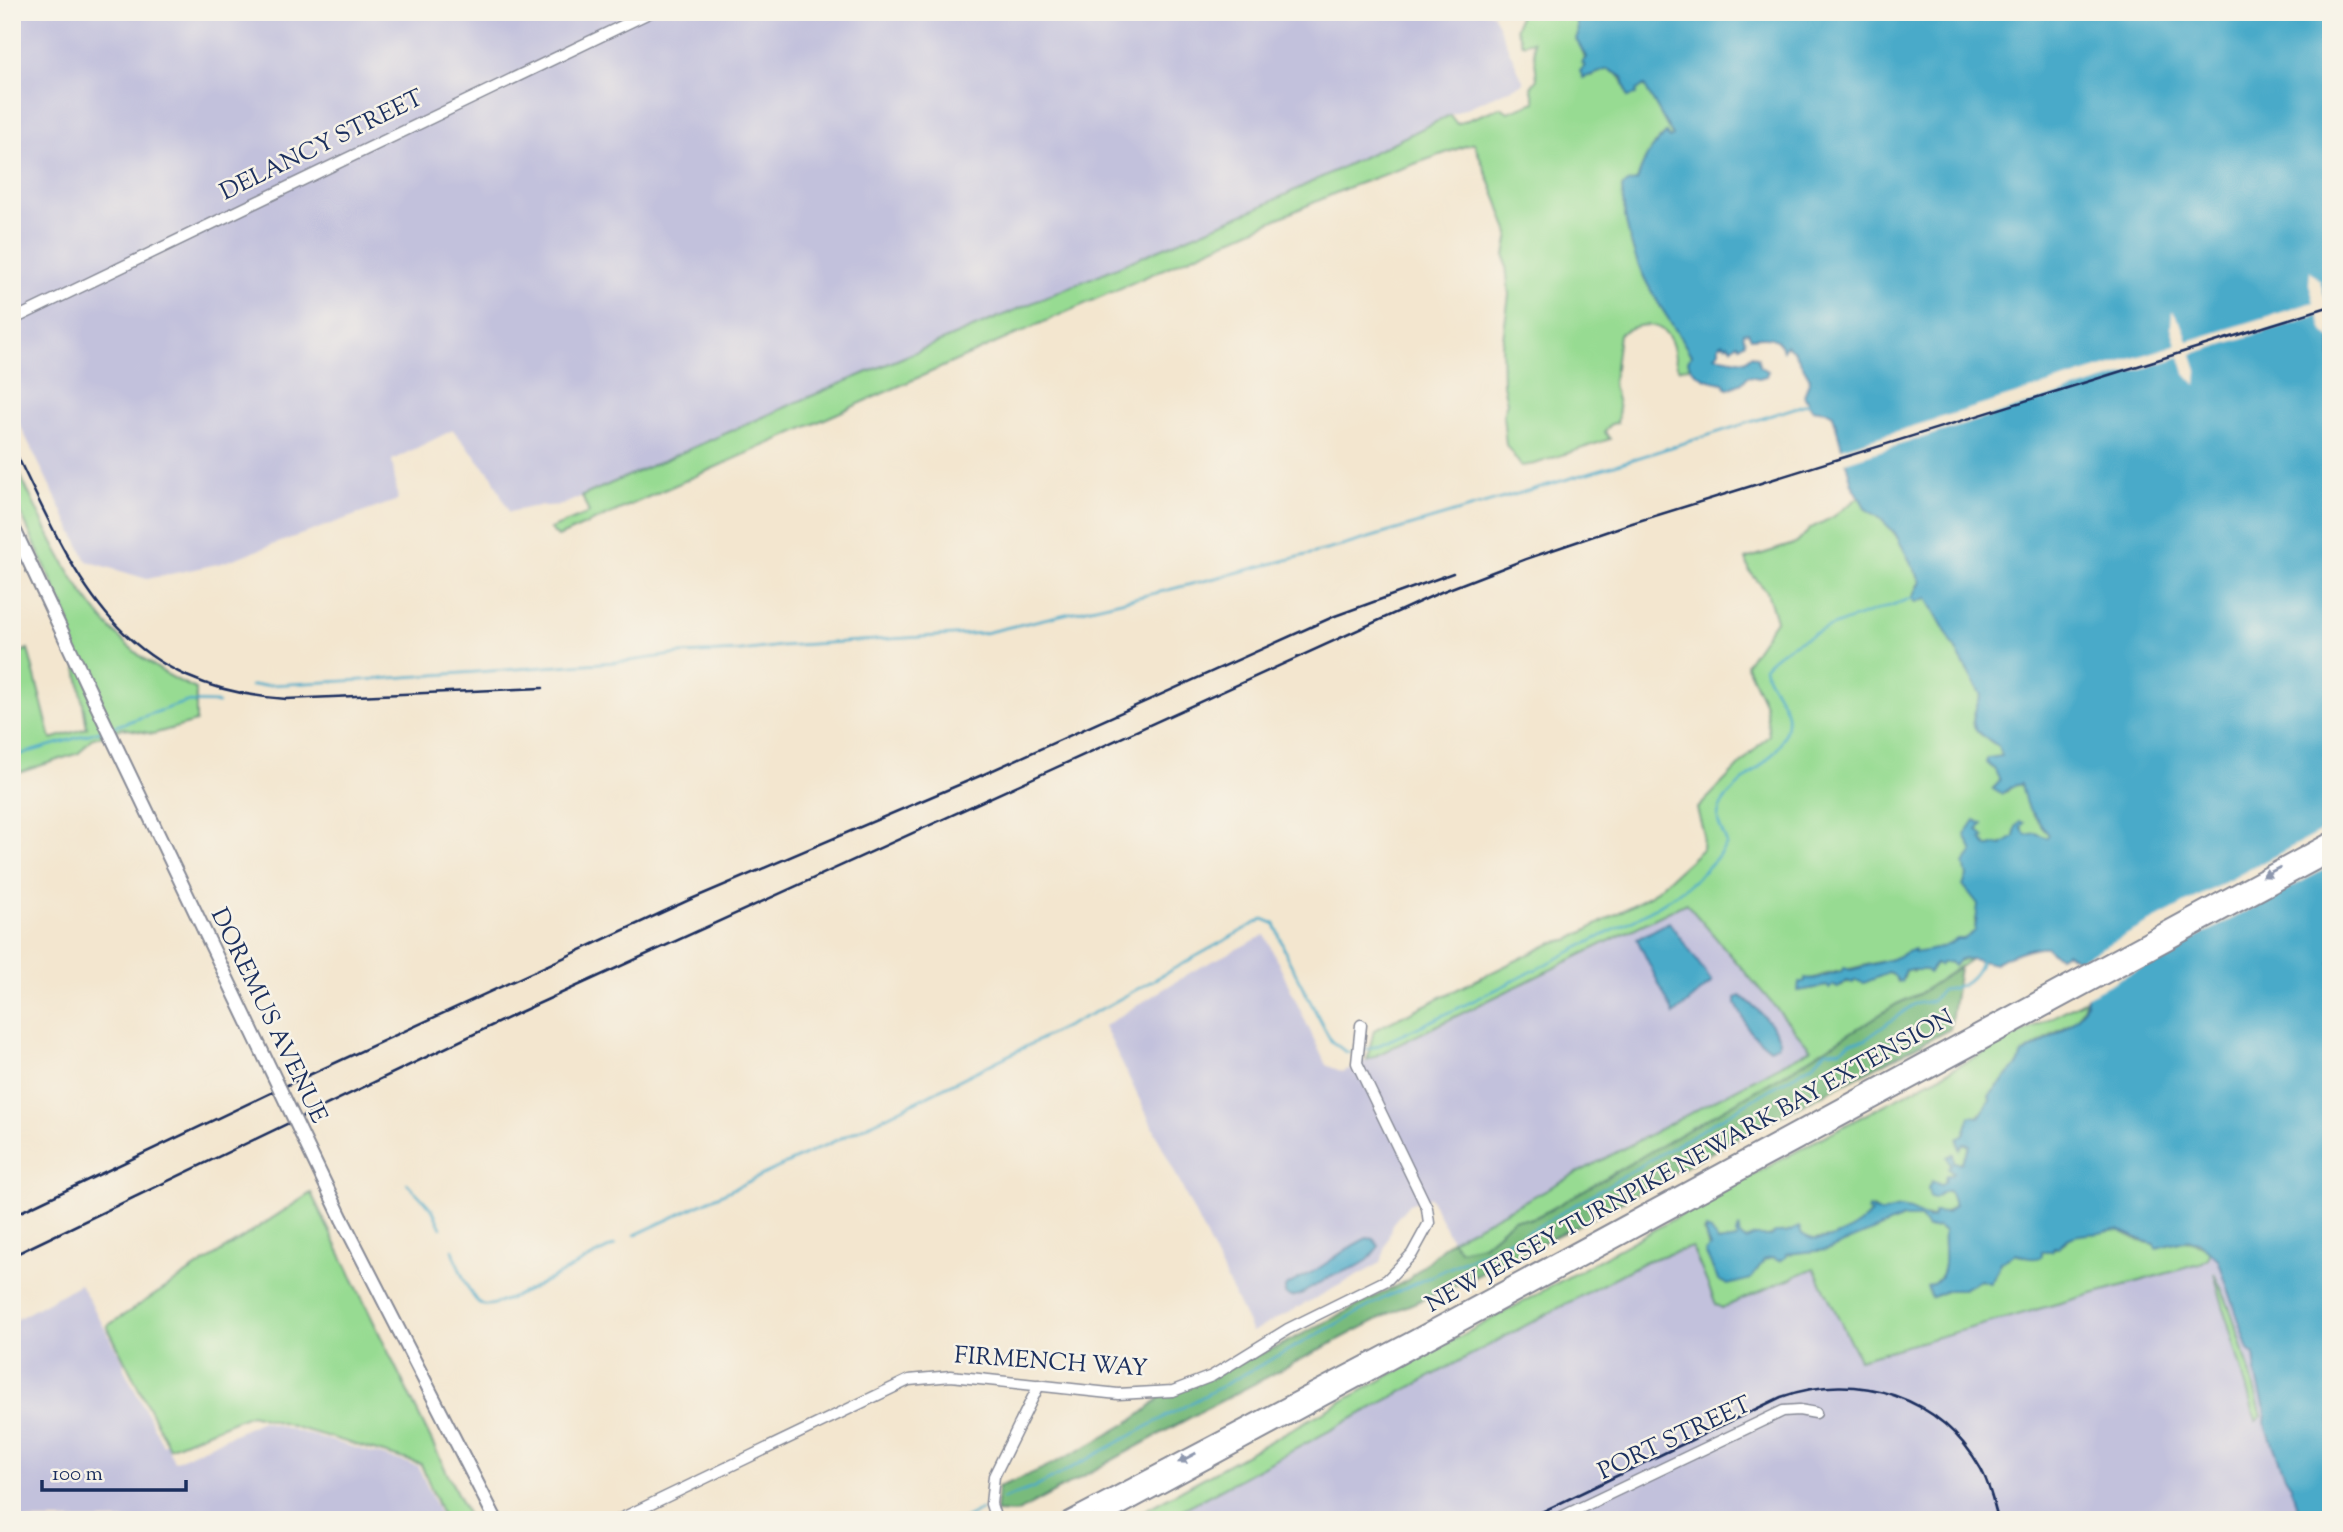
<svg xmlns="http://www.w3.org/2000/svg" width="2343" height="1532" font-family="'Sorts Mill Goudy',serif">
  <rect width="100%" height="100%" fill="#f7f3e8"/>
  <filter id="ink" filterUnits="userSpaceOnUse"><feTurbulence type="fractalNoise" baseFrequency=".0143" numOctaves="2"/><feDisplacementMap in="SourceGraphic" scale="14" xChannelSelector="R" yChannelSelector="G"/><feConvolveMatrix kernelMatrix="1 2 1 2 8 2 1 2 1" color-interpolation-filters="sRGB"/></filter>
  <filter id="wash" filterUnits="userSpaceOnUse"><feTurbulence type="fractalNoise" baseFrequency=".00686" numOctaves="4" result="noise"/><feDisplacementMap in="SourceGraphic" scale="28" xChannelSelector="R" yChannelSelector="G"/><feGaussianBlur stdDeviation="1.57" result="paint"/><feColorMatrix in="noise" values="0 0 0 0 0 0 0 0 0 0 0 0 0 0 0 0 0 1.4 0 .05"/><feComposite in="paint" operator="in"/></filter>
  <g filter="url(#wash)">
    <rect width="100%" height="100%" fill="#f3e6cf"/>
    <g fill="#c2c1dc">
      <polygon points="12,12 1492,12 1524,83 1450,115 1262,206 802,400 562,505 532,507 509,512 492,476 453,430 392,460 398,500 222,563 147,579 87,561 12,409"/>
      <polygon points="1686,903 1812,1049 1451,1240 1430,1197 1409,1204 1392,1224 1381,1263 1252,1332 1104,1026 1193,971 1265,935 1326,1065 1343,1072"/>
      <polygon points="1813,1142 2210,1251 2218,1259 2249,1350 2254,1353 2256,1374 2266,1412 2265,1417 2285,1476 2291,1485 2300,1520 1127,1520"/>
      <polygon points="80,1284 123,1361 124,1369 163,1445 166,1443 174,1462 262,1421 418,1466 442,1520 12,1520 12,1322"/>
    </g>
    <g fill="#97db92" stroke="#598578" stroke-width="2">
      <path d="M1520,12h56l2,22 -2,5c10,12 8,25 15,37l17,-7c15,6 16,13 20,28l16,-13 29,53 -3,2 -4,-6c-17,15 -22,25 -29,48l-15,6c2,33 9,65 24,94 13,26 32,49 45,75l-3,5 2,6 -11,2c-5,-7 -4,-14 -6,-22 -8,-28 -34,-25 -54,-13l-6,51 6,23 -2,15 -6,1 -6,8 5,7 -75,25 -14,2 -15,-21 -3,-30 4,-13 -4,-17 -1,-39 7,-51 -4,-40 4,-21 -11,-32 -24,-59 -125,44 -791,350 -8,-8 39,-16 -7,-17 220,-96 460,-194 188,-91 7,9 44,-17 7,5 27,-10 -4,-15 6,-8 -4,-38 -11,3 -6,-16z"/>
      <path d="M12,458c46,94 80,187 184,231v33l-43,12 -30,-6 -32,11 -12,14 -67,22v-119l16,-7 23,90 36,-11 -18,-109 -57,-125z"/>
      <path d="M1859,497c9,15 25,21 35,36 11,14 19,33 27,50l-3,2 -2,7 11,5 54,98c-13,33 -11,33 17,51l4,10 -7,14 6,11 -8,7 13,4 7,-6 8,-2 13,32 15,19 -1,4 -22,-4 -5,-7 -5,-1 -1,10c-11,7 -27,17 -35,2l4,-1 -6,-8 -3,-10 -2,32 6,62 -4,7 1,10 -11,9 -8,-1 -8,7 -126,29 -18,6 -6,10 34,-6 5,2c16,-10 34,-5 50,-14l7,3 3,6 6,-4 2,-8 3,-1 4,3 2,-3 15,1 5,-6 36,-5 -52,35 -22,10 -111,69 -238,138 -16,8h-18l-31,26 -23,5 -9,-10 360,-191 -125,-146 -319,157 7,-30 178,-87 19,-4 80,-44 51,-46 1,-18 -6,-22 72,-74 -4,-30 -19,-41 30,-44 -9,-28 -17,-20 -4,-13 51,-16 14,-15 22,-11z"/>
      <path d="M2087,999l-10,20 -55,35 -3,9 -30,33 1,4 -26,35 -6,3 1,10 5,-4 7,1 -10,18 -10,1 2,7 -2,4h-5l-1,7 -4,3 4,5 4,1 6,14c-29,28 -43,-4 -74,8l-8,-5c-7,18 -37,32 -56,31 -12,0 -23,-9 -38,-6 -11,3 -22,5 -33,7l-7,-5 -2,4 -19,3 -7,-11 -5,-1 -2,1 5,18 34,31 7,-1 14,-19 8,-2 7,2 7,-6 74,-18 43,-18h17l7,10 11,-1 6,5c-2,20 7,40 -13,54v12l17,-8h13l19,-10 10,3 8,-13 2,-8 16,-9 10,4 33,-10 13,-11 11,-3 35,-3 22,11 14,3 2,4c20,-8 36,-11 54,3l-1,6 -9,7 -341,95 -45,-91 -92,40 -6,-4 -24,-57 -46,14 -483,259h-36l686,-378z"/>
      <polygon points="311,1193 470,1520 444,1520 421,1464 251,1414 169,1448 107,1326"/>
      <path d="M2214,1274c21,37 36,100 48,142l-6,5z"/>
    </g>
    <path fill="#79bb7c" stroke="#4a756d" stroke-width="2" d="M1959,967l-9,62 -211,108 -139,77 -136,68 -74,31 -188,98 -186,102 -20,-1 2,-25c38,-14 74,-32 109,-52 20,-12 39,-21 54,-39l120,-51 127,-65 43,-40 9,10 23,-5 31,-26h18l16,-8 238,-138 111,-69 22,-10z"/>
    <g fill="#4aaac9" stroke="#326c94" stroke-width="2">
      <path d="M1576,12h755v1508h-31l-9,-35 -6,-9 -20,-53 1,-11 -10,-38 -2,-20 -5,-4 -31,-91 -19,-17 -11,-2 -32,8 -2,-4c-12,-3 -28,-12 -37,-14 -5,0 -12,2 -17,3 -16,2 -31,0 -41,14h-5l-2,4h-10v5c-9,5 -18,1 -26,-3l-16,9 -2,8 -8,13 -10,-3 -19,10h-13l-17,8 -4,-11c25,-10 15,-34 17,-55l-6,-5 -11,1 -7,-10h-17l-76,32 -41,4v3l-7,4 -7,-3 -8,2 -13,19 -23,6 -10,-5 -13,-28 5,-5 -4,-10v-8l5,2 7,11 19,-3 -1,-6 4,-6 -1,8 7,5 8,-4h17l4,-3h11l13,-6 3,7c4,2 7,4 11,5 16,4 49,-13 58,-26l-4,-2 2,-3 12,5 18,-5 12,2 17,9 6,-2v-5l13,1 8,-8 -6,-14h-4l-11,7 -4,-1 -2,-9 4,-7 9,4 4,-3 1,-7h5l2,-3 -5,-4 3,-4 -4,-7 6,-3 1,8 7,1 9,-18 -6,-1 -5,5 -1,-11 6,-4 6,-18 9,1 11,-17 -1,-4 30,-33 3,-9c19,-11 63,-31 65,-56 1,-8 -6,-28 -8,-37l-13,-9 -7,4 -8,-4 -4,-5c-10,-2 -45,9 -52,17l-24,-5h-11l-6,7 -4,-4 -8,1 -2,3 -5,-2 -6,9 -3,-3h-20l-5,12h-2l-7,-9h-4l-24,10 -9,-3 -2,3 -6,-2 -9,6 -4,-2 -4,4 -3,-3 -29,5 1,-8 6,-2v-3c11,3 24,-4 36,-6l3,-4 7,2 41,-11 22,-10v4c15,-3 31,-4 43,-14h7l11,-8 3,-27 -15,-19 4,-9 -3,-12 9,-12 -8,-17 10,-15 8,4 -5,6 7,8 -4,1 7,8 8,-3 6,1 12,-8 2,-10 4,-5 4,1 -3,5 5,7 10,-2 11,5 2,-3 -23,-31 -5,-20 -8,2 -12,8 -8,-5 7,-8 -5,-11 -9,-8 2,-4 14,-2 -4,-10c-28,-19 -30,-18 -17,-51l-54,-97 -11,4 -4,-4 9,-16 -26,-49 -15,-15 -14,-9 -14,-25 -19,-69 -7,-4 -14,-2 -8,-13 6,-17 -16,-28 -8,-6 -3,5c-5,-15 -18,-14 -32,-12l-3,-6 -5,1 2,9 -5,4 -2,-3 -6,5 -4,-4 -2,2 -2,-3 -5,2v6l-4,5 30,5 7,-6 6,3 1,8 9,5 -2,5 -7,2 -11,-2 -6,7 -14,6 -5,-6c-13,-2 -31,-7 -35,-22l3,-6c-14,-25 -32,-48 -45,-74 -15,-29 -22,-61 -24,-94l8,-5 7,-1c8,-25 12,-30 29,-48l3,5 4,-2 -29,-51 -7,5 -1,5 -8,2 -5,-20 -15,-8 -25,9 -3,-7 5,-5 -3,-3 4,-6 -10,-18 2,-5z"/>
      <polygon points="1669,922 1712,982 1674,1015 1637,939"/>
      <path d="M1740,996c12,6 37,32 40,45l-2,4 -9,3 -18,-15 -15,-29v-6z"/>
      <path d="M1367,1238l6,1 6,7 -11,14 -10,6 -26,10 -31,18 -10,3 -6,-3v-7c11,-8 24,-12 34,-19 16,-10 30,-22 48,-30z"/>
    </g>
    <g fill="#f3e6cf">
      <polygon points="2310,270 2320,281 2325,298 2331,297 2331,339 2323,331 2318,315 2192,354 2197,370 2196,385 2185,373 2180,357 1842,463 1839,449 2176,345 2171,327 2172,311 2182,324 2188,341 2314,302 2309,284"/>
      <polygon points="2331,826 2331,866 2084,998 2075,962"/>
    </g>
    <g fill="none" stroke-linecap="round" stroke-linejoin="round">
      <g stroke="#4aaac9" stroke-width="2.5">
        <polyline points="251,686 363,680 629,661 679,654 741,651 781,646 984,633 1164,591 1342,546 1615,465 1810,403"/>
        <polyline points="113,727 186,702 218,703"/>
        <polyline points="12,757 103,730"/>
        <path d="M1361,1051l16,-5c65,-29 129,-61 193,-94 56,-29 120,-54 157,-108 -2,-8 -9,-18 -9,-25 -2,-36 74,-54 69,-104 -2,-16 -19,-30 -23,-48 29,-34 106,-53 148,-69"/>
        <polyline points="407,1183 432,1209 441,1228"/>
        <polyline points="635,1235 873,1123 1107,1006 1263,919 1275,924 1287,957 1331,1041 1346,1052 1355,1052"/>
        <path d="M453,1250c4,13 17,51 30,55 18,5 110,-50 132,-60"/>
        <path d="M1003,1499l35,-13 350,-190 146,-67 279,-165 13,-13 14,-1 11,-8 14,-2 49,-36 18,-3 10,-11c19,-2 33,-10 39,-29"/>
        <polyline points="962,1520 981,1510"/>
      </g>
    </g>
  </g>
  <g filter="url(#ink)">
    <g fill="none" stroke-linecap="round" stroke-linejoin="round">
      <defs>
        <g id="minor">
          <polyline points="12,320 651,12"/>
          <polyline points="618,1520 909,1380 951,1376 1118,1394 1173,1391 1212,1376 1288,1329 1387,1280 1412,1254 1429,1223 1427,1208 1357,1063 1361,1025"/>
          <polyline points="996,1520 991,1504 994,1476 1039,1385"/>
          <polyline points="1555,1520 1783,1411 1799,1410 1816,1413"/>
        </g>
        <g id="major">
          <polyline points="12,525 94,700"/>
          <polyline points="342,1219 496,1520"/>
        </g>
        <g id="highway">
          <polyline points="1068,1520 1414,1338 2331,840"/>
          <polyline points="1097,1520 2331,854"/>
        </g>
      </defs>
      <use href="#minor" stroke="#878a96" stroke-width="13"/>
      <use href="#major" stroke="#878a96" stroke-width="16"/>
      <use href="#highway" stroke="#878a96" stroke-width="18"/>
      <use href="#minor" stroke="#fff" stroke-width="10"/>
      <use href="#major" stroke="#fff" stroke-width="12"/>
      <use href="#highway" stroke="#fff" stroke-width="14"/>
      <g stroke="#1b2f5e" stroke-width="2.5">
        <path d="M12,445c65,134 104,242 274,254l257,-11"/>
        <polyline points="12,1216 296,1081 689,900 982,775 1335,616 1453,573"/>
        <polyline points="12,1256 518,1013 1441,592 1526,559 1629,524 2331,306"/>
        <path d="M1525,1520l256,-123c77,-27 159,-1 200,72 8,15 13,34 17,51"/>
      </g>
      <defs>
        <polyline id="major-bridge" points="94,700 342,1219"/>
      </defs>
      <use href="#major-bridge" stroke="#878a96" stroke-width="16" stroke-linecap="butt"/>
      <use href="#major-bridge" stroke="#fff" stroke-width="12"/>
    </g>
    <defs><path id="oneway-solid" d="M-6-.8H1V-3.2L6.5 0L1 3.2V.8H-6Z" transform="scale(1.75)"/></defs>
    <g fill="#8d97ae">
      <use href="#oneway-solid" transform="translate(2271 872) rotate(152)"/>
      <use href="#oneway-solid" transform="translate(1187 1458) rotate(152)"/>
    </g>
  </g>
  <g text-anchor="middle" dominant-baseline="central" stroke-width="5" stroke-linejoin="round" paint-order="stroke">
    <g font-size="24" fill="#1b2f5e" stroke="#f7f3e8">
      <text transform="translate(322 146) rotate(-26)">DELANCY STREET</text>
      <text transform="translate(268 1016) rotate(64)">DOREMUS AVENUE</text>
      <text transform="translate(1690 1162) rotate(-29)">NEW JERSEY TURNPIKE NEWARK BAY EXTENSION</text>
      <text transform="translate(1051 1363) rotate(4)">FIRMENCH WAY</text>
      <text transform="translate(1675 1439) rotate(-25)">PORT STREET</text>
    </g>
  </g>
  <rect width="2343" height="1532" fill="none" stroke="#f7f3e8" stroke-width="42"/>
  <path d="M42 1480v10h144v-10" fill="none" stroke="#1b2f5e" stroke-width="3.5"/>
  <text x="52" y="1480" font-size="21" fill="#1b2f5e" stroke="#f7f3e8" stroke-width="5" paint-order="stroke">100 m</text>
</svg>
